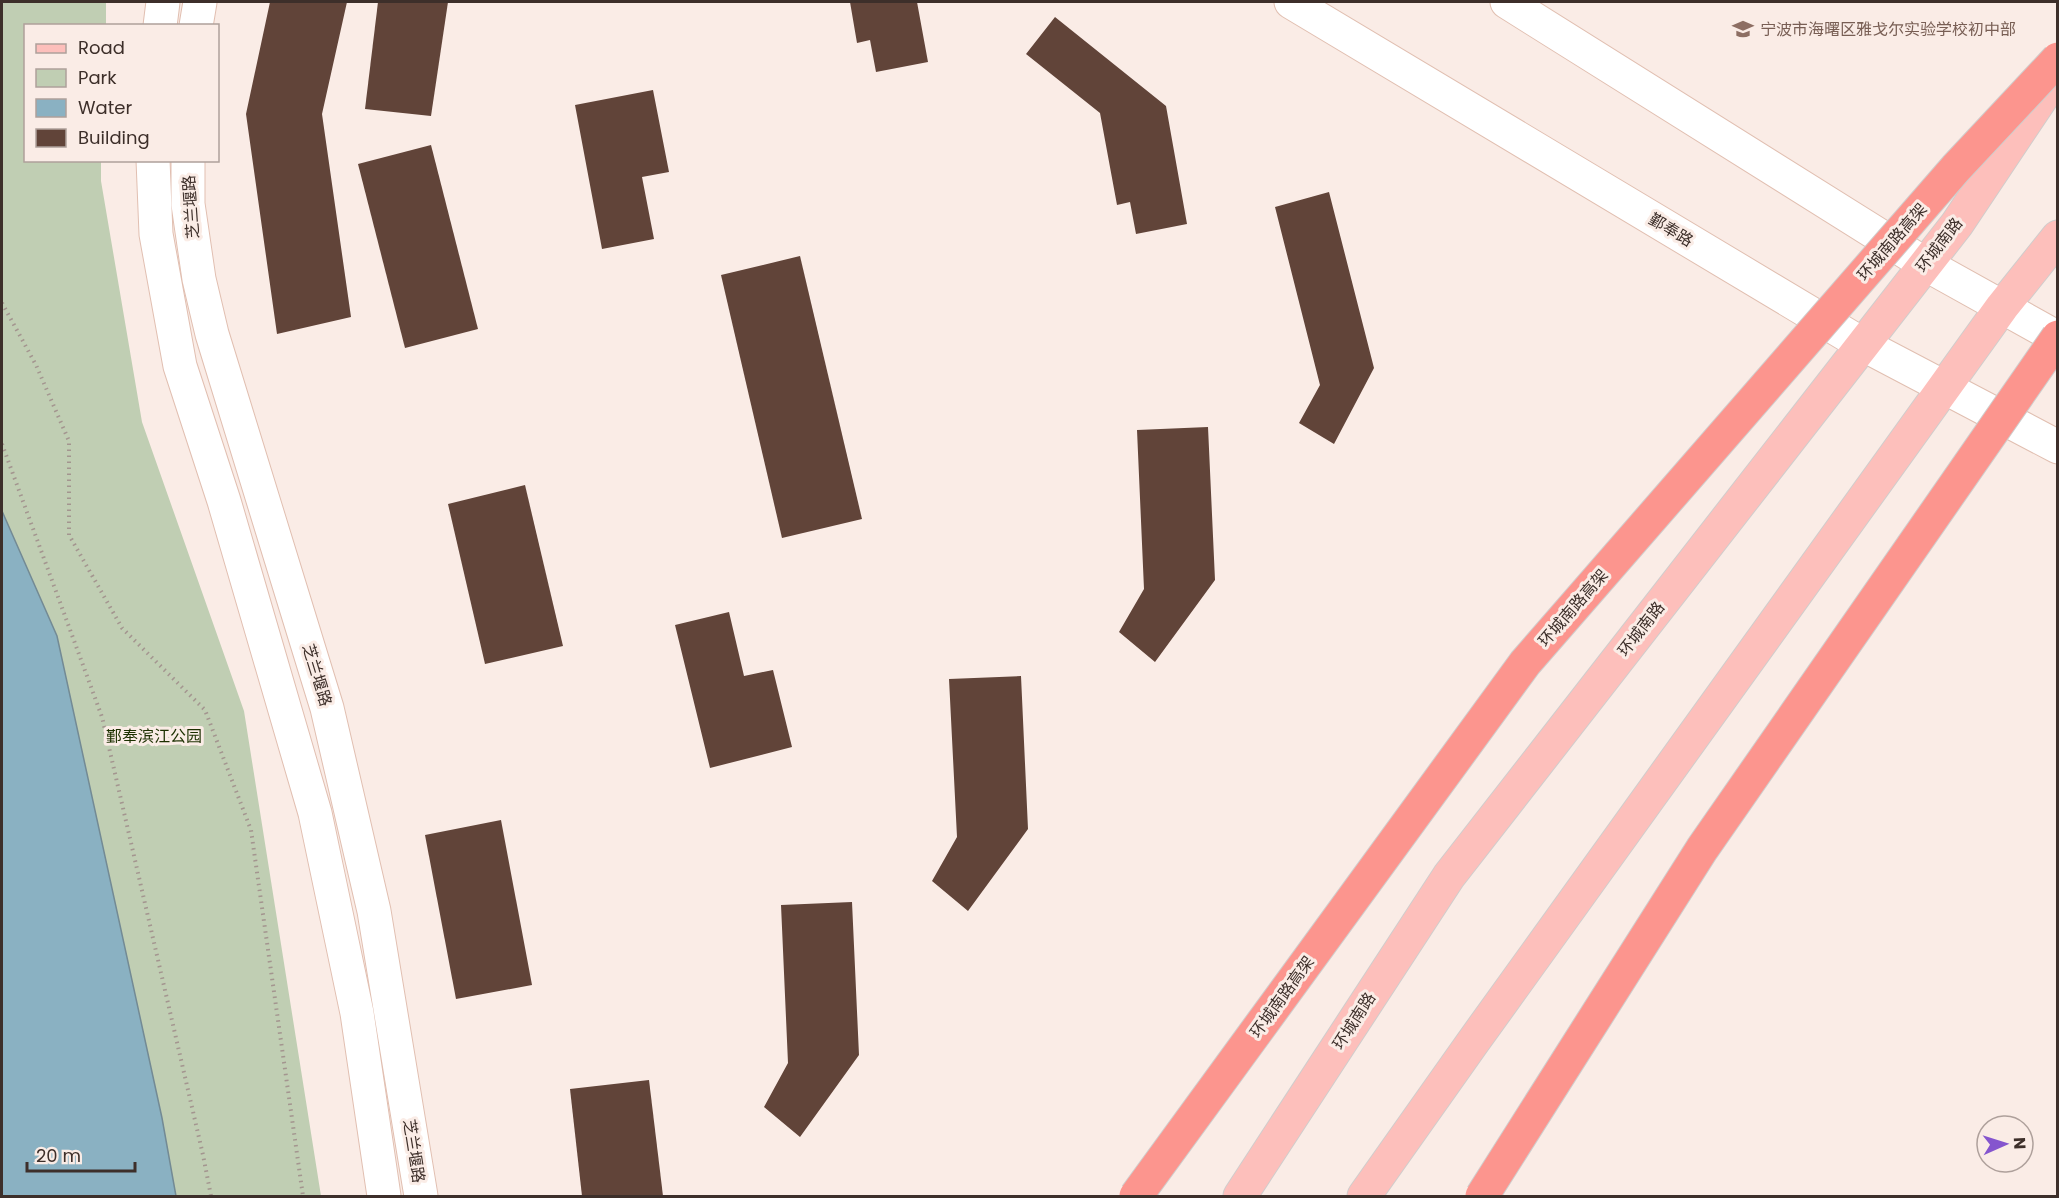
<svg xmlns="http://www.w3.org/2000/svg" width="2059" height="1198" font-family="Poppins,'Noto Sans SC',sans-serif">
  <rect width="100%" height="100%" fill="#faece6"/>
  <polygon fill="#c0ceb3" points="2,2 106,2 106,25 26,26 26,160 101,161 101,181 142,422 244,711 321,1196 166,1196 2,565"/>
  <polygon fill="#8ab1c2" stroke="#738a94" stroke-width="1.5" points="2,511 57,636 162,1118 176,1196 2,1196"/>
  <g fill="#614439">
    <polygon points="270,2 347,2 322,114 351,317 277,334 246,114"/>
    <polygon points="378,2 448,2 431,116 365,109"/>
    <polygon points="850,2 917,2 928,62 876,72 870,40 857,43"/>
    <polygon points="1055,17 1166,106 1187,224 1136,234 1130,202 1117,205 1100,113 1026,54"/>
    <polygon points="653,90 669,172 642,177 654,239 602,249 575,105"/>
    <polygon points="431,145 478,329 405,348 358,164"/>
    <polygon points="1329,192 1374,368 1334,444 1299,423 1320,385 1275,207"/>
    <polygon points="800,256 862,519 782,538 721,275"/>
    <polygon points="1208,427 1215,580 1155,662 1119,632 1144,589 1137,430"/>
    <polygon points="525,485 563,646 485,664 448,504"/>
    <polygon points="729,612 744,676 773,670 792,747 710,768 675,625"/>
    <polygon points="1021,676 1028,829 968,911 932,881 957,837 949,679"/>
    <polygon points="501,820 532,985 456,999 425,835"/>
    <polygon points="852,902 859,1055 800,1137 764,1107 788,1063 781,905"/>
    <polygon points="649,1080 663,1196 582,1196 570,1089"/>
  </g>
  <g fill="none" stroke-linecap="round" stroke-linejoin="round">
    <defs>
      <g id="secondary">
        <polyline points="1291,2 1862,344 2058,447"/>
        <polyline points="1507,2 1925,264 2058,338"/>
        <polyline points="160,26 163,2"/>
        <polyline points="196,26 200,2"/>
        <polyline points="153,160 156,234 180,366 224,501 315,813 357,1013 384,1196"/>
        <polyline points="188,160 188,204 199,279 212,334 327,708 374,911 421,1196"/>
      </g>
      <g id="primary">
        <polyline points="1240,1196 1449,876 1957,224 2058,73"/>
        <polyline points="1364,1196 1473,1042 2002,307 2058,237"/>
      </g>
    </defs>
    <use href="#secondary" stroke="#e1bfb1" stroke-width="35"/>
    <use href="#primary" stroke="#d0cdcc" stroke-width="35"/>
    <g stroke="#a3958f" stroke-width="4" stroke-dasharray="1.5 4.5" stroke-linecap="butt">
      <polyline points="2,303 36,365 69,441 69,535 122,628 205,710 251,830 303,1196"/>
      <polyline points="2,444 102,717 203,1155 211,1196"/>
    </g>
    <use href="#secondary" stroke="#fff" stroke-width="33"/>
    <use href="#primary" stroke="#fdbfbb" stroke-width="33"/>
    <defs>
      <g id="highway-bridge">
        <polyline points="1136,1196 1525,663 1956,168 2058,59"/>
        <polyline points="1482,1196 1702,849 2058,337"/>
      </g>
    </defs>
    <use href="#highway-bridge" stroke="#d0cdcc" stroke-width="35" stroke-linecap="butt"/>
    <use href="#highway-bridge" stroke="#fc958e" stroke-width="33"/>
  </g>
  <defs>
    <symbol id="school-bare" viewBox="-9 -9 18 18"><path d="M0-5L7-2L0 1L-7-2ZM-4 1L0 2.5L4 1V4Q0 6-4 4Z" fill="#8d6e63" stroke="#faece6" stroke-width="2.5" paint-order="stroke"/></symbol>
  </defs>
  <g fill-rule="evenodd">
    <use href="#school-bare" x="1728" y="14" width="30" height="30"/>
  </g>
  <g text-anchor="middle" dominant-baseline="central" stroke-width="6" stroke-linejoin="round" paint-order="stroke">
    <g font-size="16" fill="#785e54" stroke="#faece6" text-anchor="start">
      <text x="1760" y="29">宁波市海曙区雅戈尔实验学校初中部</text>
    </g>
    <g font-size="16" fill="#3d2f2a" stroke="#faece6">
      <text transform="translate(191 207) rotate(-94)">芝兰堰路</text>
      <text transform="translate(1671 230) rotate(31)">鄞奉路</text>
      <text transform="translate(1892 242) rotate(-49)">环城南路高架</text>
      <text transform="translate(1939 245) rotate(-52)">环城南路</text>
      <text transform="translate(1573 608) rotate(-49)">环城南路高架</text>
      <text transform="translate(1641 629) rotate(-52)">环城南路</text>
      <text transform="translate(317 675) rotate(73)">芝兰堰路</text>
      <text transform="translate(1282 997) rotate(-54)">环城南路高架</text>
      <text transform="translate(1354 1021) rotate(-57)">环城南路</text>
      <text transform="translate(414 1151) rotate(81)">芝兰堰路</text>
    </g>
    <g font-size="16" fill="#1c3000" stroke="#faece6">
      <text x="154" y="736">鄞奉滨江公园</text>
    </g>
  </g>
  <rect width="2059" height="1198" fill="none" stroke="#3d2f2a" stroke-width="6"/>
  <rect x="24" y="24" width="195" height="138" fill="#faece6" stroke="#aea09b" stroke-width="1.5"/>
  <rect x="36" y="44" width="30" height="9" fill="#fdbfbb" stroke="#aea09b" stroke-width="1.5"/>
  <text x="78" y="54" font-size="18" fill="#3d2f2a">Road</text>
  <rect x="36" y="69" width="30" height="18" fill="#c0ceb3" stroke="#aea09b" stroke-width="1.5"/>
  <text x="78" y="84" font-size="18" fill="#3d2f2a">Park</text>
  <rect x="36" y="99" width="30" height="18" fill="#8ab1c2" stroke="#aea09b" stroke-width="1.5"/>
  <text x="78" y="114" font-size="18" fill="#3d2f2a">Water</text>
  <rect x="36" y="129" width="30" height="18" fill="#614439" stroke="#aea09b" stroke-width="1.5"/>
  <text x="78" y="144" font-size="18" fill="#3d2f2a">Building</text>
  <g transform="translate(2005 1144) rotate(87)"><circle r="28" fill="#faece6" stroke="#aea09b" stroke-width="1.5"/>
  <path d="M0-4.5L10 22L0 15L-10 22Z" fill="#8555ce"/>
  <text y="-9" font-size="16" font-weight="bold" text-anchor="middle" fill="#3d2f2a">N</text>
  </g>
  <path d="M27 1162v9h108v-9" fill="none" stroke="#3d2f2a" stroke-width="3"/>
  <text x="36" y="1162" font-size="18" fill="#3d2f2a" stroke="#faece6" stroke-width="4.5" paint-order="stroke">20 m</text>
</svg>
